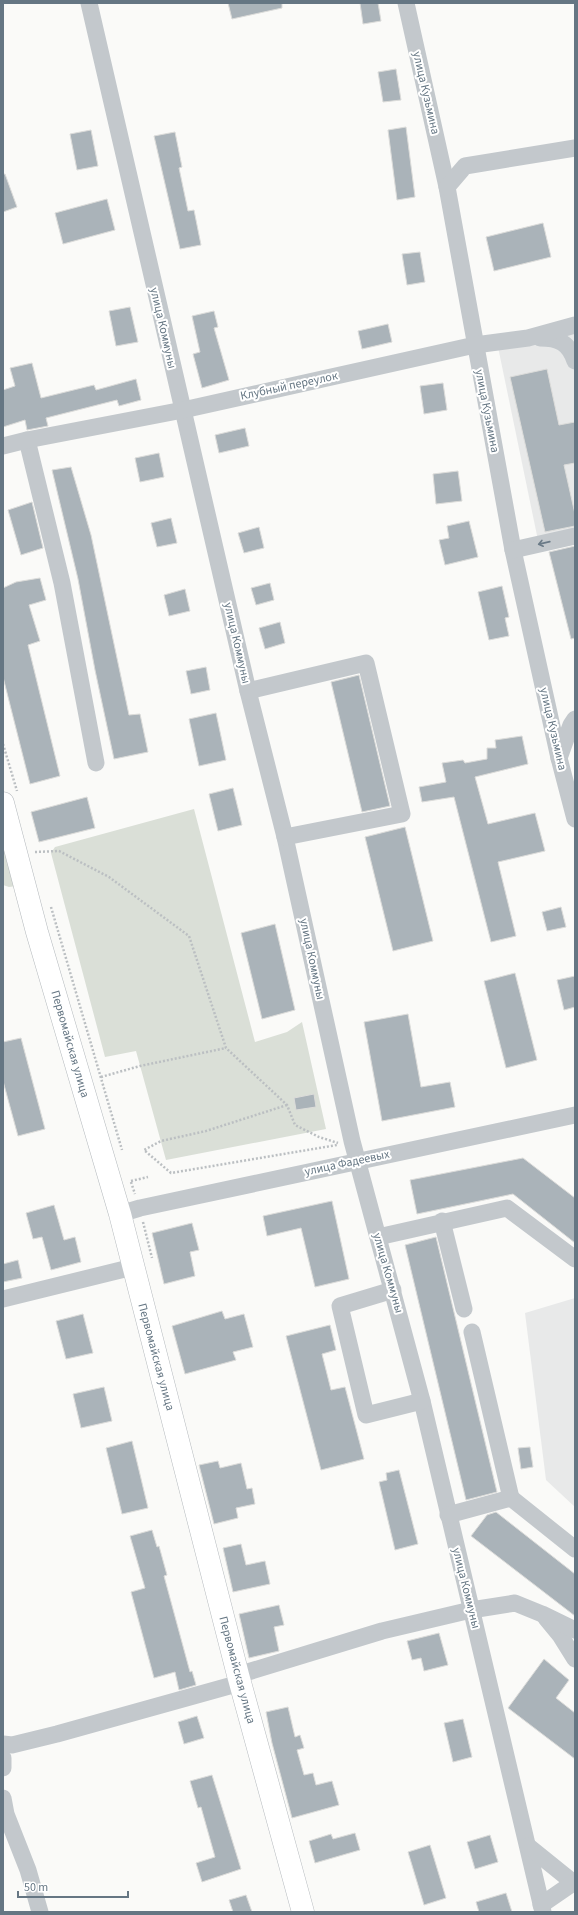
<svg xmlns="http://www.w3.org/2000/svg" width="578" height="1915" font-family="'Source Sans 3',sans-serif">
  <rect width="100%" height="100%" fill="#fafaf8"/>
  <g fill="#e8e9e9">
    <polygon points="575,331 575,540 540,550 498,347"/>
    <polygon points="575,1298 575,1507 546,1480 525,1313"/>
  </g>
  <g fill="#dadfd7">
    <polygon points="194,809 255,1042 287,1032 302,1022 326,1129 166,1160 136,1051 105,1057 51,853 55,847"/>
    <polygon points="3,837 17,886 9,887 3,885"/>
  </g>
  <g fill="#aab3b9" stroke="#dcdcda">
    <polygon points="228,3 282,3 282,8 232,19"/>
    <polygon points="360,3 378,3 381,21 363,24"/>
    <polygon points="396,69 401,100 383,102 378,72"/>
    <polygon points="406,127 415,197 397,200 388,130"/>
    <polygon points="91,130 98,166 77,170 70,134"/>
    <polygon points="175,132 182,167 179,168 188,211 194,210 201,245 180,249 154,136"/>
    <polygon points="3,174 5,174 17,207 3,212"/>
    <polygon points="107,199 115,230 63,244 55,213"/>
    <polygon points="543,223 551,257 494,271 486,237"/>
    <polygon points="420,252 425,282 407,285 402,254"/>
    <polygon points="130,307 138,342 116,346 109,311"/>
    <polygon points="214,311 218,327 214,328 229,380 202,388 193,354 200,352 192,316"/>
    <polygon points="388,324 392,342 362,349 358,331"/>
    <polygon points="32,363 41,398 94,385 96,390 136,379 141,400 119,406 117,400 46,418 48,426 27,430 25,420 3,427 3,390 15,386 10,368"/>
    <polygon points="547,369 559,425 575,422 575,463 564,465 575,514 575,526 545,532 510,377"/>
    <polygon points="443,383 447,410 424,414 420,386"/>
    <polygon points="245,428 249,446 219,453 215,435"/>
    <polygon points="159,453 164,477 140,482 135,458"/>
    <polygon points="71,467 91,535 129,715 140,714 148,752 114,759 95,670 78,579 52,470"/>
    <polygon points="458,471 462,501 436,504 433,474"/>
    <polygon points="32,502 43,548 21,555 8,510"/>
    <polygon points="171,518 177,543 157,547 151,523"/>
    <polygon points="469,521 478,557 445,565 439,540 449,538 447,526"/>
    <polygon points="259,527 264,548 244,553 238,533"/>
    <polygon points="575,546 575,638 571,639 549,552"/>
    <polygon points="40,578 46,600 29,605 40,641 28,645 60,776 30,784 3,677 3,588 16,582"/>
    <polygon points="270,583 274,600 256,605 251,588"/>
    <polygon points="502,586 509,617 505,618 509,636 489,640 478,592"/>
    <polygon points="185,589 190,611 169,616 164,595"/>
    <polygon points="280,622 285,643 265,649 259,628"/>
    <polygon points="206,667 210,690 191,694 186,671"/>
    <polygon points="359,675 390,806 362,812 331,682"/>
    <polygon points="216,713 226,760 199,766 189,719"/>
    <polygon points="522,736 528,764 475,777 488,824 535,813 545,851 498,862 516,936 491,942 454,797 422,802 419,787 446,782 442,763 463,760 465,763 487,759 487,748 496,748 495,740"/>
    <polygon points="233,788 242,825 218,831 209,794"/>
    <polygon points="87,797 95,828 39,842 31,812"/>
    <polygon points="405,827 433,941 393,951 365,837"/>
    <polygon points="561,907 566,927 547,931 542,912"/>
    <polygon points="275,924 295,1010 262,1019 241,933"/>
    <polygon points="515,973 537,1060 506,1068 484,981"/>
    <polygon points="575,976 575,1007 564,1010 557,980"/>
    <polygon points="408,1014 421,1087 450,1082 455,1107 382,1121 364,1022"/>
    <polygon points="21,1038 45,1129 18,1136 3,1081 3,1042"/>
    <polygon points="314,1094 316,1107 296,1110 294,1098"/>
    <polygon points="523,1158 575,1198 575,1243 513,1194 417,1214 410,1180"/>
    <polygon points="332,1201 349,1279 315,1287 301,1228 267,1236 263,1216"/>
    <polygon points="54,1205 64,1240 75,1237 81,1262 51,1270 42,1237 33,1239 26,1213"/>
    <polygon points="192,1223 199,1250 190,1252 195,1276 164,1284 152,1233"/>
    <polygon points="436,1237 497,1492 466,1500 405,1245"/>
    <polygon points="18,1260 22,1278 3,1282 3,1264"/>
    <polygon points="222,1311 225,1319 244,1314 253,1347 233,1352 236,1360 185,1374 172,1326"/>
    <polygon points="83,1314 93,1353 66,1359 56,1321"/>
    <polygon points="330,1325 336,1350 322,1354 331,1390 345,1387 364,1459 321,1470 286,1336"/>
    <polygon points="104,1387 112,1421 81,1428 73,1394"/>
    <polygon points="132,1441 148,1508 122,1514 106,1448"/>
    <polygon points="530,1447 533,1467 521,1469 518,1448"/>
    <polygon points="218,1461 220,1468 241,1463 247,1489 252,1488 255,1504 236,1508 238,1518 214,1524 199,1465"/>
    <polygon points="399,1470 418,1544 395,1550 379,1482 387,1480 386,1473"/>
    <polygon points="496,1512 575,1574 575,1616 471,1536 487,1515"/>
    <polygon points="152,1530 157,1547 159,1546 167,1575 164,1576 190,1672 192,1671 196,1685 179,1690 175,1672 154,1678 131,1592 145,1588 130,1536"/>
    <polygon points="241,1544 246,1565 265,1561 270,1584 233,1592 223,1548"/>
    <polygon points="279,1605 284,1625 274,1627 279,1651 249,1658 239,1614"/>
    <polygon points="439,1633 448,1665 424,1671 421,1658 412,1660 407,1641"/>
    <polygon points="544,1659 569,1680 556,1698 575,1713 575,1759 508,1708"/>
    <polygon points="288,1707 295,1737 300,1735 304,1748 297,1750 304,1775 313,1773 316,1785 332,1781 339,1805 292,1818 272,1743 266,1712"/>
    <polygon points="197,1716 204,1738 184,1744 178,1722"/>
    <polygon points="463,1719 472,1757 453,1762 444,1723"/>
    <polygon points="212,1775 241,1869 202,1882 196,1863 215,1857 201,1807 198,1808 190,1781"/>
    <polygon points="355,1833 360,1850 315,1863 309,1841 331,1834 333,1839"/>
    <polygon points="490,1835 498,1862 475,1869 467,1842"/>
    <polygon points="430,1845 446,1898 424,1905 408,1852"/>
    <polygon points="506,1893 512,1912 479,1912 476,1902"/>
    <polygon points="246,1895 252,1912 233,1912 229,1900"/>
  </g>
  <g fill="none" stroke-linecap="round" stroke-linejoin="round">
    <defs>
      <polyline id="major" points="3,803 37,932 120,1214 238,1675 303,1912"/>
    </defs>
    <use href="#major" stroke="#b5babe" stroke-width="23"/>
    <g stroke="#bbbfc2" stroke-width="2.5" stroke-dasharray="2 2" stroke-linecap="butt">
      <polyline points="3,744 17,791"/>
      <polyline points="35,852 59,851 109,877 189,936 226,1048 287,1105 295,1125 319,1137 338,1143"/>
      <polyline points="51,907 122,1150"/>
      <polyline points="101,1077 140,1066 226,1048"/>
      <polyline points="287,1105 206,1131 161,1141 144,1150 171,1173 337,1145"/>
      <polyline points="131,1181 148,1177"/>
      <polyline points="131,1182 135,1194"/>
      <polyline points="143,1222 152,1258"/>
    </g>
    <g stroke="#c3c8cc" stroke-width="17">
      <polyline points="89,3 248,691 285,837 352,1141 422,1401 543,1912"/>
      <polyline points="406,3 447,187 513,550 559,758 575,819"/>
      <polyline points="447,187 465,166 575,148"/>
      <path d="M540,338c19,0 29,5 35,23"/>
      <polyline points="27,440 62,583 96,763"/>
      <polyline points="3,446 27,440 183,410 475,345 528,338 575,325"/>
      <polyline points="513,550 575,536"/>
      <polyline points="248,691 366,663 402,814 285,837"/>
      <polyline points="559,758 571,725 575,719"/>
      <polyline points="120,1214 140,1208 575,1115"/>
      <polyline points="442,1221 464,1309"/>
      <polyline points="378,1237 507,1208 575,1259"/>
      <polyline points="393,1290 340,1306 366,1415 422,1401"/>
      <polyline points="3,1299 133,1267"/>
      <polyline points="472,1332 511,1498"/>
      <polyline points="448,1515 511,1498 575,1549"/>
      <polyline points="546,1618 560,1635 575,1659"/>
      <polyline points="238,1675 382,1631 471,1610 515,1603 542,1614 575,1630"/>
      <polyline points="3,1744 12,1745 57,1734 240,1683"/>
      <polyline points="3,1758 3,1768"/>
      <polyline points="3,1798 6,1814 28,1870 40,1912"/>
      <polyline points="528,1846 575,1884"/>
      <polyline points="541,1905 573,1883"/>
    </g>
    <use href="#major" stroke="#fff" stroke-width="22"/>
  </g>
  <defs><path id="oneway-shaft" d="M-6 0H5M1.5-3L5.5 0L1.5 3" fill="none" stroke-width="1.6" stroke-linecap="round" stroke-linejoin="round"/></defs>
  <use stroke="#6a7a87" href="#oneway-shaft" transform="translate(544 543) rotate(167)"/>
  <g text-anchor="middle" dominant-baseline="central" stroke-width="4" stroke-linejoin="round" paint-order="stroke">
    <g font-size="12" fill="#657683" stroke="#fff">
      <text transform="translate(426 93) rotate(77)">улица Кузьмина</text>
      <text transform="translate(163 328) rotate(77)">улица Коммуны</text>
      <text transform="translate(289 386) rotate(-12)">Клубный переулок</text>
      <text transform="translate(487 411) rotate(79)">улица Кузьмина</text>
      <text transform="translate(237 643) rotate(77)">улица Коммуны</text>
      <text transform="translate(553 729) rotate(77)">улица Кузьмина</text>
      <text transform="translate(312 959) rotate(78)">улица Коммуны</text>
      <text transform="translate(70 1044) rotate(74)">Первомайская улица</text>
      <text transform="translate(347 1163) rotate(-12)">улица Фадеевых</text>
      <text transform="translate(388 1273) rotate(74)">улица Коммуны</text>
      <text transform="translate(156 1357) rotate(75)">Первомайская улица</text>
      <text transform="translate(466 1588) rotate(76)">улица Коммуны</text>
      <text transform="translate(237 1670) rotate(75)">Первомайская улица</text>
    </g>
  </g>
  <rect width="578" height="1915" fill="none" stroke="#657683" stroke-width="8"/>
  <path d="M18 1891v6h110v-6" fill="none" stroke="#657683" stroke-width="2"/>
  <text x="24" y="1891" font-size="12" fill="#657683" stroke="#ffffff" stroke-width="3" paint-order="stroke">50 m</text>
</svg>
